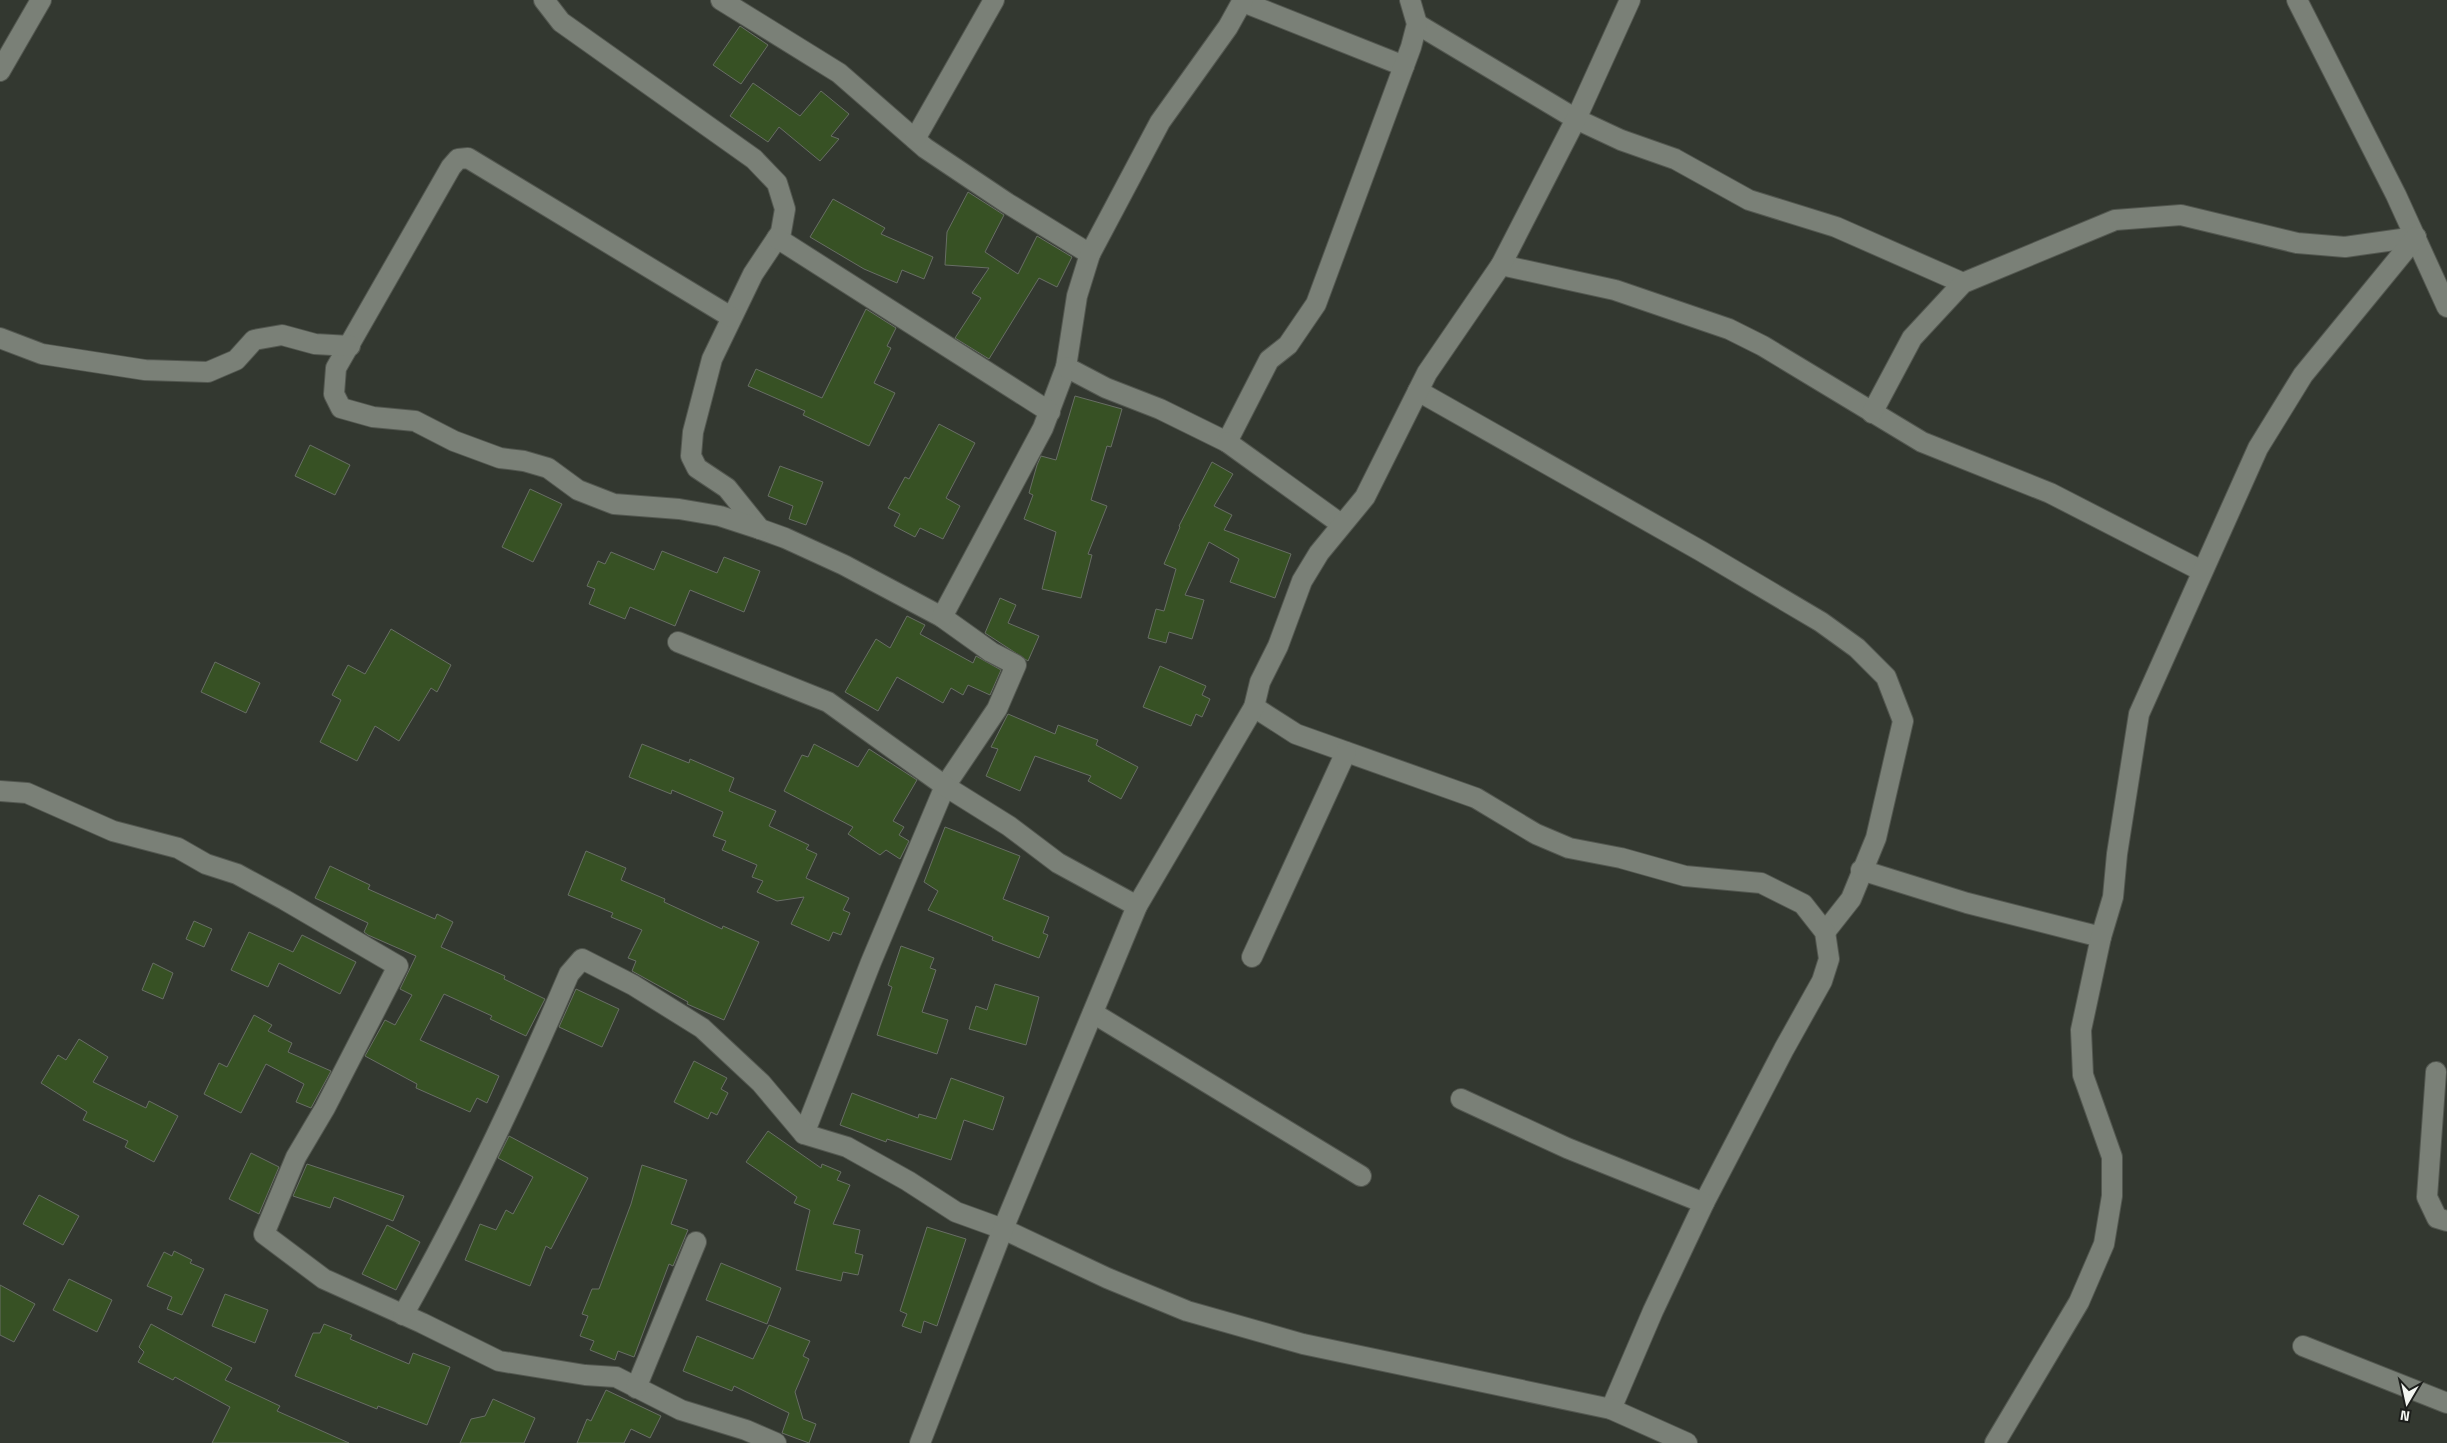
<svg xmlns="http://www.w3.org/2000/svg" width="2447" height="1443" font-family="'Titillium Web',sans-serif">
  <rect width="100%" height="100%" fill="#333830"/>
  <g fill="#375124" stroke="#686e65">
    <polygon points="740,26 768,45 741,84 713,65"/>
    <polygon points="753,83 800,116 821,91 849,114 831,136 839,139 820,161 779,127 768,142 730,116"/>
    <polygon points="968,192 1004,215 985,252 1018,274 1037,236 1072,257 1057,287 1039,278 989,359 955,338 981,298 972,293 989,268 945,265 947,232"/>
    <polygon points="833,199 885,228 881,234 933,257 924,279 902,270 897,283 864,269 810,237"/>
    <polygon points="866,309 896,328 887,346 891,348 874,383 895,393 869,446 803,415 805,411 748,386 756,369 822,398"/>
    <polygon points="1075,396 1122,409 1111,447 1107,446 1091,500 1107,506 1088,554 1092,555 1081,598 1042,589 1056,532 1024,519 1033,495 1029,493 1037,465 1041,456 1056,460"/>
    <polygon points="939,424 975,443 946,498 960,506 943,539 920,528 915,537 894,526 900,514 888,508 905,477 909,479"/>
    <polygon points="310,445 350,465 335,495 295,476"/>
    <polygon points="1212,462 1233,474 1214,506 1232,515 1224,530 1291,554 1275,598 1230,582 1239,559 1209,542 1185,595 1204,600 1192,639 1169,632 1166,643 1148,638 1156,609 1164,611 1176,569 1164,564 1180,527 1179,526"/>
    <polygon points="780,466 823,482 806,525 789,519 793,506 768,496"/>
    <polygon points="530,489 562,504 533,562 502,547"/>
    <polygon points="662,551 717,573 724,557 760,571 744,612 690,590 675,626 630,607 625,619 589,604 595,589 587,586 598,561 605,564 611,552 654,570"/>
    <polygon points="1000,598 1016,605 1008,623 1039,636 1028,661 985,633"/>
    <polygon points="907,616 925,625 920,634 973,663 976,656 1001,670 990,695 968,685 963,695 951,688 943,703 897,677 878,711 845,692 876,639 890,648"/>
    <polygon points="391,629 451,665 437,692 431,688 399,741 375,726 357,761 320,742 341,700 332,695 348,665 365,674"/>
    <polygon points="215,662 260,683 246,713 201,692"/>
    <polygon points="1160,666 1206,686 1202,695 1210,699 1202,717 1196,714 1191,726 1143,707"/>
    <polygon points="1008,714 1055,734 1058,725 1098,740 1096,745 1138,767 1121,799 1088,781 1091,776 1035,756 1020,791 986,776 998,749 991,747"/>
    <polygon points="642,744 689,763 690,759 734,778 729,791 776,811 769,826 809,845 806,849 817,854 806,878 849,898 843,910 850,913 841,935 833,932 829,941 791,924 804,897 777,901 757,892 763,881 752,877 757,865 722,850 726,841 713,836 723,812 672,790 671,794 629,777"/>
    <polygon points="814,744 858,767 869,749 917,780 893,821 904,827 899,835 909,841 900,859 886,850 880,855 848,834 853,827 784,791 802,755 808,757"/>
    <polygon points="945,827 1020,856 1003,899 1049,917 1043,933 1048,935 1039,958 992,940 993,937 928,910 938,891 924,882"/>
    <polygon points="586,851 626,868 621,880 665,899 664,902 722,929 723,926 759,942 724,1020 687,1004 688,1002 632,971 636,961 628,958 642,930 611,917 613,913 568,895"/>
    <polygon points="330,866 370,885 368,889 435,919 437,914 453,922 441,947 505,976 504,979 545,999 526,1036 490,1019 492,1016 444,994 420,1040 499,1076 487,1103 477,1098 470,1112 416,1088 417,1084 365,1056 385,1020 395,1025 412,995 400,989 416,956 368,935 364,932 368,923 315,898"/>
    <polygon points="194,921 212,929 204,947 186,939"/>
    <polygon points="249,932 293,952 302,935 356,962 340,994 279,963 268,987 231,970"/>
    <polygon points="901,946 934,958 930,968 936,970 922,1012 948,1020 937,1054 877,1035 892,987 888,985"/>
    <polygon points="153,963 173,973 163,999 142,990"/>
    <polygon points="995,984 1039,997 1026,1045 969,1029 976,1006 987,1010"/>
    <polygon points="576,989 619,1009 602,1047 559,1027"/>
    <polygon points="254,1015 272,1025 268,1031 292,1043 288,1052 331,1071 311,1108 296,1102 304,1084 266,1064 241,1113 204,1094 219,1063 227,1067"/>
    <polygon points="79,1039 108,1057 93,1082 146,1108 149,1101 178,1116 154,1162 125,1147 128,1141 83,1120 87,1112 41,1083 58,1055 66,1060"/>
    <polygon points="694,1061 727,1078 721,1089 728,1093 717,1115 711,1112 708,1119 674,1102"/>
    <polygon points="951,1078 1004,1097 993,1130 964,1120 951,1160 887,1139 886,1142 840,1125 852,1093 918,1118 919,1114 936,1119"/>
    <polygon points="768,1131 821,1168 822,1164 841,1172 837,1180 850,1185 833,1224 860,1230 855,1253 863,1255 858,1275 843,1272 841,1281 796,1270 810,1210 794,1203 797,1197 746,1162"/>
    <polygon points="509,1136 588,1178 551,1249 546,1246 530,1286 465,1260 480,1224 496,1230 506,1210 513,1214 533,1177 498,1158"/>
    <polygon points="251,1153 279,1167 259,1214 229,1199"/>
    <polygon points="307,1164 404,1196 393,1221 334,1197 330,1208 293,1196"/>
    <polygon points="642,1165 687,1180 671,1224 688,1230 673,1266 669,1264 634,1357 618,1351 615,1360 590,1350 594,1341 580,1336 588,1316 582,1314 592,1289 599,1289 631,1204"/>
    <polygon points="39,1195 79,1216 63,1245 23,1224"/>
    <polygon points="387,1225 420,1242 396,1290 362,1274"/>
    <polygon points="927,1227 966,1239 937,1326 924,1321 921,1333 902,1326 907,1314 900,1311"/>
    <polygon points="174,1251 192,1260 190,1263 204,1269 182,1315 167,1309 172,1297 147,1286 164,1252 172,1256"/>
    <polygon points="721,1263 781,1288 767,1324 706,1300"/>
    <polygon points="69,1279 112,1300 97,1332 53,1310"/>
    <polygon points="0,1285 35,1304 14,1342 0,1335"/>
    <polygon points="225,1294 268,1310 255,1343 212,1326"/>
    <polygon points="151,1324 232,1368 225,1380 280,1406 277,1411 349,1443 212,1443 230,1407 175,1377 173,1380 138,1362 144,1352 139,1347"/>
    <polygon points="324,1324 352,1335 350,1339 409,1364 413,1353 450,1367 427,1425 378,1406 377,1409 295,1376 313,1333 320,1333"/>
    <polygon points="769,1325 810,1341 803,1356 809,1359 795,1392 803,1419 816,1424 809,1443 782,1433 789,1413 734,1386 732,1391 683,1371 697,1336 753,1359"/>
    <polygon points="606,1390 661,1416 650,1438 631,1429 624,1443 577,1443 587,1419 591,1421"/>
    <polygon points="493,1399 535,1418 524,1443 460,1443 471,1419 485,1416"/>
  </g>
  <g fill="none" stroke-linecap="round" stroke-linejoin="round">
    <defs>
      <g id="minor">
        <polyline points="544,0 561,22 754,159 777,183 785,209 781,232 753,274 712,359 693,432 691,456 697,468 727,488 760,529 785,538 844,565 942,617 991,652 1016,665 997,709 945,786 871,962 804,1134"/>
        <polyline points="721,0 839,73 925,148 1007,203 1090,254 1077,296 1066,367 1043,428 942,617"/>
        <polyline points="2297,0 2396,195 2447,307"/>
        <polyline points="1243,2 1404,66"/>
        <polyline points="1417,24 1576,119 1621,140 1675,159 1749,200 1836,227 1963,283"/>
        <polyline points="0,71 41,0"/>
        <polyline points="915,139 994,0"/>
        <polyline points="777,238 1050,412"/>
        <polyline points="1090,254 1160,122 1228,27 1243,0"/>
        <polyline points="1501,265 1615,290 1729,329 1763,346 1922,442 2050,493 2202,571"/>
        <polyline points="731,317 468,158 458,159 451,167 336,368 334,394 341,408 373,417 415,421 454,441 500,458 524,461 548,468 578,490 614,504 679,509 720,516 760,529"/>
        <polyline points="0,338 42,354 145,370 208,372 236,360 254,340 282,335 315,344 350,346"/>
        <polyline points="1066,367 1106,388 1160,409 1227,442 1269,360 1288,345 1316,304 1411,47 1417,24 1410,0"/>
        <polyline points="1418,391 1701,551 1821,622 1857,648 1886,677 1903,721 1876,838 1851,899 1825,932"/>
        <polyline points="1872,413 1912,338 1963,283 2115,220 2181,215 2297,243 2345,247 2416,237"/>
        <polyline points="1227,442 1341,524"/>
        <polyline points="678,642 828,702 945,786 1009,826 1058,863 1137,906"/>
        <polyline points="1254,707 1296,734 1476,798 1536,834 1569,848 1621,858 1685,876 1761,883 1803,904 1825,932 1829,959 1822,981 1784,1049 1704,1203 1653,1311 1611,1409"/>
        <polyline points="0,791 27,793 113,831 178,848 206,864 237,874 285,900 398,966 325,1108 296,1157 264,1234 324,1279 422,1323 499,1361 585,1375 616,1377 681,1410 746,1430 776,1443"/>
        <polyline points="1861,870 1967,903 2101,937"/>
        <polyline points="1252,957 1346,752"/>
        <polyline points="1093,1013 1361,1176"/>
        <polyline points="2436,1072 2427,1197 2437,1218 2447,1221"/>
        <polyline points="1461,1099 1567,1148 1704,1203"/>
        <path d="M403,1315c63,-111 116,-224 166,-341l13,-15 51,26 69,43 59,55 43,51 43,13 61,34 48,31 47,17 104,49 80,33 116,33 308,65 76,34"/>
        <polyline points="2303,1346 2447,1403"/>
        <polyline points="636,1388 696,1242"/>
        <polyline points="920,1443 1003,1229 1137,906 1254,707 1260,682 1278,646 1302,581 1319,553 1365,497 1427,373 1501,265 1576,119 1630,0"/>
        <polyline points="1995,1443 2079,1302 2104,1244 2112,1196 2112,1157 2083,1075 2081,1030 2101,937 2113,897 2117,854 2139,714 2258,448 2303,375 2416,237"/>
      </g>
    </defs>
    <use href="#minor" stroke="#535750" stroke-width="22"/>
    <use href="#minor" stroke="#7a8077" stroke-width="20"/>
  </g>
  <g transform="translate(2407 1403) rotate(189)" stroke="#1c1e1b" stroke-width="4" paint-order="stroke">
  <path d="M0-4L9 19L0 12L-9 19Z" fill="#f3f6f1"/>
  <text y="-8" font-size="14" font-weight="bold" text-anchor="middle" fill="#f3f6f1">N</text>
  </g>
</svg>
